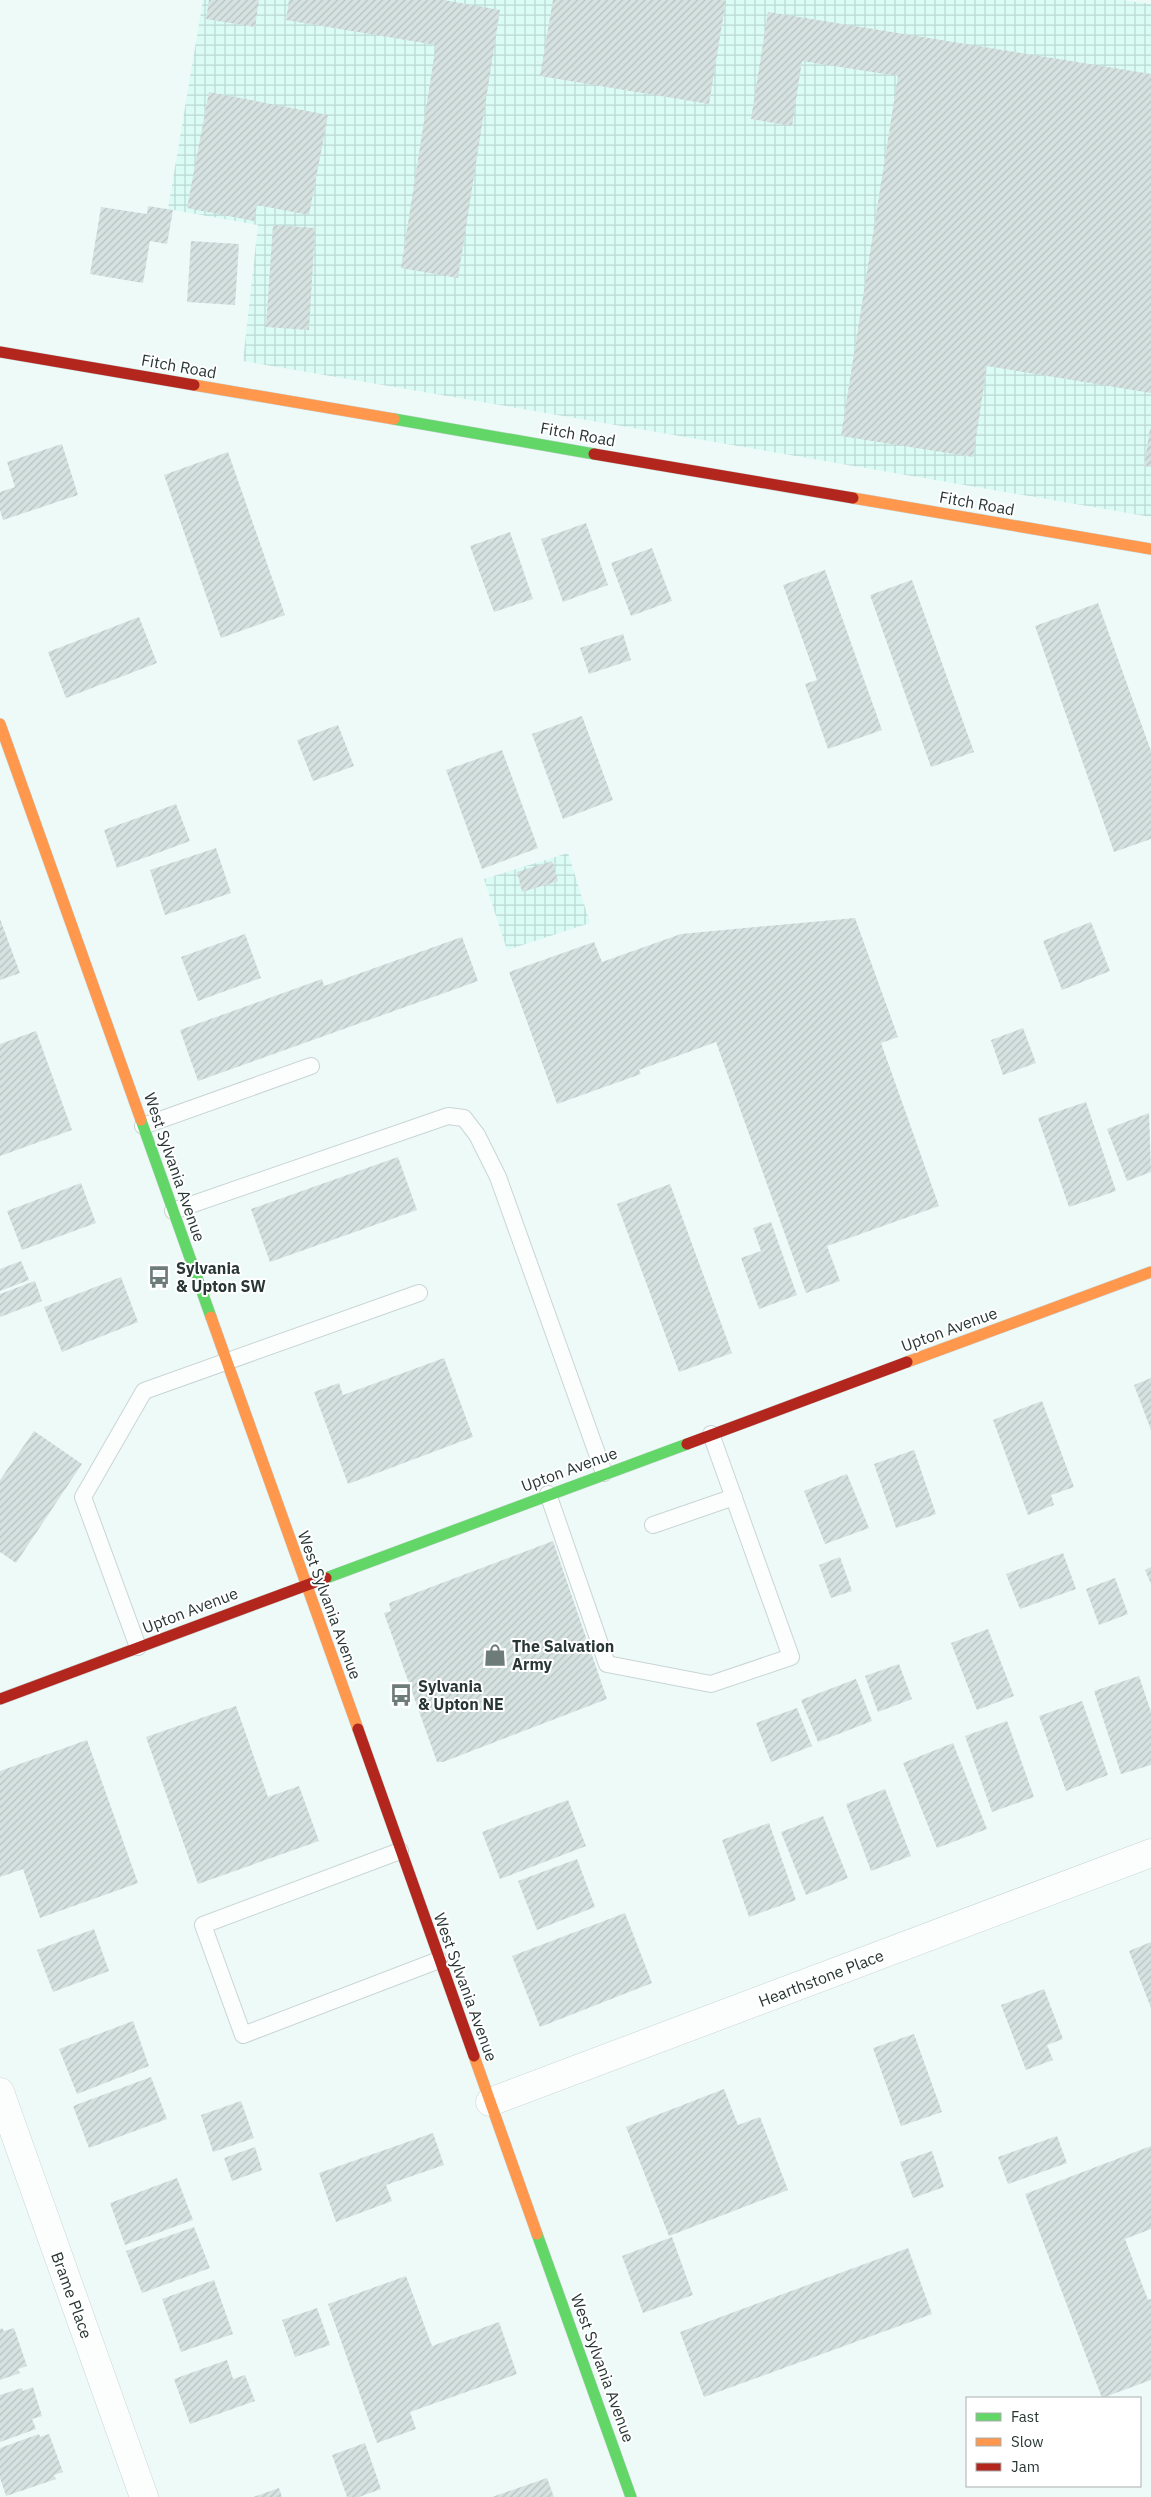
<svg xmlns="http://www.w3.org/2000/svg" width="1151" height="2497" font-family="'IBM Plex Sans',sans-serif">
  <defs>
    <pattern id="industrial-grid" width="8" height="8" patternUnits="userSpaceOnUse" patternTransform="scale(1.25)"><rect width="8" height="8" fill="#dbfbf5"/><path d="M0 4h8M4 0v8" fill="none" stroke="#bcd8d3"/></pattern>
    <pattern id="building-hatch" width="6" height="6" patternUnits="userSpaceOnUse" patternTransform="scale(1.25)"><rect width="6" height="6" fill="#d5e2e0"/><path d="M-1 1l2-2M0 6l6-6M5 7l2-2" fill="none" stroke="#b7c2c1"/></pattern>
  </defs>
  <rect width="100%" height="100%" fill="#eefaf8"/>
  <g fill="url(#industrial-grid)">
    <polygon points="203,0 1123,0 1151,4 1151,517 243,361 258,225 168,209"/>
    <polygon points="568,853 590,923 507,950 484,879"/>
  </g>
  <g fill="url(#building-hatch)">
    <polygon points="209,0 259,0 255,27 206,19"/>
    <polygon points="289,0 443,0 500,10 458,278 401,268 436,45 286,20"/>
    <polygon points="553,0 726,0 709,104 540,76"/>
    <polygon points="768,12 1151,74 1151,393 987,366 973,457 841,436 898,76 802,61 792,126 751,119"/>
    <polygon points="209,92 328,115 309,215 257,205 254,221 187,208"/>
    <polygon points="148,206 173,210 167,244 150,241 143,283 90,274 101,207 147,214"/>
    <polygon points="273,225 315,228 309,330 266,327"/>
    <polygon points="191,241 239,244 235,305 187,302"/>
    <polygon points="1150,429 1151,429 1151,467 1144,466"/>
    <polygon points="62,444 78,495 3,520 0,510 0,492 15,487 7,462"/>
    <polygon points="228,452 285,615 221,638 164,475"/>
    <polygon points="586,523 608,585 563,602 541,539"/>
    <polygon points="510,532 533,599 494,612 470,546"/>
    <polygon points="652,548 672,601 631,616 611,563"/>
    <polygon points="825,570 882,730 828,749 805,684 817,680 783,585"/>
    <polygon points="912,580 974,752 931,767 870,595"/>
    <polygon points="1098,603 1151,751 1151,839 1114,852 1035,626"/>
    <polygon points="139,617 157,663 66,698 48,652"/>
    <polygon points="623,634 631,660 589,674 580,648"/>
    <polygon points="582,716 613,800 563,819 532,734"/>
    <polygon points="338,725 354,766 313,781 297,740"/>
    <polygon points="502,750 538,848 482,869 446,770"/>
    <polygon points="176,804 190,841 117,868 104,830"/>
    <polygon points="216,848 231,893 165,915 150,870"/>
    <polygon points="552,861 558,881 522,892 517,872"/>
    <polygon points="855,918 898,1037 881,1043 939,1206 827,1246 840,1281 806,1293 716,1042 639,1070 641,1074 557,1104 509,972 594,942 602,962 681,934"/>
    <polygon points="0,919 20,973 0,980"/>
    <polygon points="1091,922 1110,971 1062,990 1043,941"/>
    <polygon points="245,934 261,978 198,1001 181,957"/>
    <polygon points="462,937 478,981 198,1081 180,1030 322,979 324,986"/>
    <polygon points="1023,1028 1036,1063 1003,1075 991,1040"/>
    <polygon points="36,1031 72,1130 0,1156 0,1044"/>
    <polygon points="1086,1102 1116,1191 1069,1207 1038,1118"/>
    <polygon points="1149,1113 1151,1172 1127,1181 1107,1129"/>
    <polygon points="398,1157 417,1210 270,1262 251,1209"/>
    <polygon points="81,1183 96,1223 22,1250 7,1211"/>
    <polygon points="670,1184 732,1353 679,1372 617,1204"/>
    <polygon points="771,1222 797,1295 759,1309 741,1258 761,1251 753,1228"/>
    <polygon points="21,1261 29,1280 0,1291 0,1269"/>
    <polygon points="121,1277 138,1322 62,1352 44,1307"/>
    <polygon points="35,1281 42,1301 0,1317 0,1294"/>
    <polygon points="444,1358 473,1437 348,1484 314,1392 339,1383 343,1395"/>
    <polygon points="1151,1378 1151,1430 1134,1385"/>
    <polygon points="1042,1401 1074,1487 1051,1495 1054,1505 1028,1515 993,1420"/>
    <polygon points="34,1431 82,1464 16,1563 0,1552 0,1480"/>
    <polygon points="914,1450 936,1514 896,1528 874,1464"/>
    <polygon points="847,1474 869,1528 825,1544 804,1491"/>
    <polygon points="553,1541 607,1699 443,1762 437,1762 384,1613 391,1611 389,1603"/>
    <polygon points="1063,1553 1076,1589 1020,1609 1006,1574"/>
    <polygon points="840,1557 852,1591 831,1598 819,1565"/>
    <polygon points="1151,1567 1151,1584 1145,1570"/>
    <polygon points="1115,1578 1128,1614 1099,1625 1086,1589"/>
    <polygon points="988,1629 1014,1696 977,1710 951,1643"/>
    <polygon points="899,1664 912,1699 878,1712 865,1676"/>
    <polygon points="1139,1676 1151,1712 1151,1765 1121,1774 1094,1691"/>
    <polygon points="856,1679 872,1721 818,1742 801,1700"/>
    <polygon points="1082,1701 1108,1775 1066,1791 1039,1716"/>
    <polygon points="236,1706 268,1797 299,1786 319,1841 198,1884 146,1737"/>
    <polygon points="797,1708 812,1746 771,1762 756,1723"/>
    <polygon points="1007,1721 1034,1797 992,1812 965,1736"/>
    <polygon points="87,1740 138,1883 40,1918 23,1869 0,1877 0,1771"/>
    <polygon points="953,1743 987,1829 937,1848 903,1763"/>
    <polygon points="885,1789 911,1856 871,1871 846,1804"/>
    <polygon points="568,1800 586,1846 500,1879 482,1832"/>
    <polygon points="823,1816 848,1878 806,1895 781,1832"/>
    <polygon points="769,1823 796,1900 749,1917 722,1840"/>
    <polygon points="577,1859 595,1907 537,1930 518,1881"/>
    <polygon points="625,1913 652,1983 540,2027 512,1956"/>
    <polygon points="94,1929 109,1971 53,1992 37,1950"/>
    <polygon points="1151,1942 1151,2008 1129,1951"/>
    <polygon points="1044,1989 1063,2039 1047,2045 1053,2060 1026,2070 1001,2005"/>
    <polygon points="133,2021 149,2066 77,2094 59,2049"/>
    <polygon points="914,2034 942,2112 901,2126 873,2048"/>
    <polygon points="151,2077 167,2119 89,2148 73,2106"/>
    <polygon points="724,2089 738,2125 760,2117 788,2190 669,2236 626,2127"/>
    <polygon points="241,2101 254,2138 213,2152 201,2115"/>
    <polygon points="433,2133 444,2165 386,2185 392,2201 336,2222 319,2173"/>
    <polygon points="1057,2136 1067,2163 1008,2184 998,2157"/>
    <polygon points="1151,2146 1151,2229 1125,2239 1148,2300 1151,2299 1151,2380 1102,2398 1025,2194"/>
    <polygon points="255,2147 262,2170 232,2181 224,2158"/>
    <polygon points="932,2151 944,2187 913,2198 900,2162"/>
    <polygon points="177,2178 193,2220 125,2245 110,2203"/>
    <polygon points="194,2227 210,2268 142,2293 126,2251"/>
    <polygon points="672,2237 693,2295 643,2313 622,2256"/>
    <polygon points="908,2248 932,2314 704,2397 680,2332"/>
    <polygon points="406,2276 432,2346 499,2322 517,2374 410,2412 416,2429 377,2443 328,2304"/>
    <polygon points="214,2280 233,2334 181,2352 162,2299"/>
    <polygon points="317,2308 330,2345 295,2357 282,2320"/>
    <polygon points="2,2328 4,2331 14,2328 27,2366 18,2369 20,2373 0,2380 0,2329"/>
    <polygon points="227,2360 233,2379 245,2375 255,2401 190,2424 174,2379"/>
    <polygon points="33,2387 42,2416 32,2419 36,2429 0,2442 0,2395 22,2388 23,2391"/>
    <polygon points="39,2434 40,2437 49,2434 63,2472 54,2475 56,2479 6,2496 0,2478 0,2448"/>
    <polygon points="365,2443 381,2489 359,2497 347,2497 332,2455"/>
    <polygon points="547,2478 554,2497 492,2497"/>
    <polygon points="279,2488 282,2497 253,2497"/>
  </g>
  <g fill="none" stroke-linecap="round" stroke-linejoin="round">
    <defs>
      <g id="lane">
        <polyline points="143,1126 311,1066"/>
        <polyline points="173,1211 448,1116 464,1118 477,1135 498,1177 604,1473"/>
        <polyline points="548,1494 607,1664 711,1684 791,1657 711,1434"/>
        <polyline points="653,1525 734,1497"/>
        <polyline points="138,1647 83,1497 144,1391 419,1293"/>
        <polyline points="400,1851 203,1925 243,2035 439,1960"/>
      </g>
      <g id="street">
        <polyline points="0,2092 144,2497"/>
        <polyline points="490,2102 1151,1853"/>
      </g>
      <g id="fast">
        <polyline points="394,419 594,454"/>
        <polyline points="141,1120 211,1317"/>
        <polyline points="326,1578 687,1444"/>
        <polyline points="537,2234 631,2497"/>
      </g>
      <g id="slow">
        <polyline points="194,385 394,419"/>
        <polyline points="853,498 1151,549"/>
        <polyline points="0,724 141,1120"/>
        <polyline points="211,1317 358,1729"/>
        <polyline points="907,1362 1151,1272"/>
        <polyline points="474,2056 537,2234"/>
      </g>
      <g id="jam">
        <polyline points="0,352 194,385"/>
        <polyline points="594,454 853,498"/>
        <polyline points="687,1444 907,1362"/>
        <polyline points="0,1699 326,1578"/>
        <polyline points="358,1729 474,2056"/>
      </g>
    </defs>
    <use href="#lane" stroke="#c9d5d4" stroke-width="18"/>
    <use href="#street" stroke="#c9d5d4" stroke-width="29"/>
    <use href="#fast" stroke="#c9d5d4" stroke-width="12"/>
    <use href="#slow" stroke="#c9d5d4" stroke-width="12"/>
    <use href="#jam" stroke="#c9d5d4" stroke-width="12"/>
    <use href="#lane" stroke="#fcfefe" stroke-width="16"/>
    <use href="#street" stroke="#fcfefe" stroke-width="28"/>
    <use href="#fast" stroke="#63d668" stroke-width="11"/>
    <use href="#slow" stroke="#ff974d" stroke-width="11"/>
    <use href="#jam" stroke="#b3261e" stroke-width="11"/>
  </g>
  <defs>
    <symbol id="bus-bare" viewBox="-9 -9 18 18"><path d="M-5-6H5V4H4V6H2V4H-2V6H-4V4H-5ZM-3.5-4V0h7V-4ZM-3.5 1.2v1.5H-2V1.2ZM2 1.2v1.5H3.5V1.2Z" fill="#6d7b79" stroke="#fff" stroke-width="2.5" paint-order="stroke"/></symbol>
    <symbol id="shop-bare" viewBox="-9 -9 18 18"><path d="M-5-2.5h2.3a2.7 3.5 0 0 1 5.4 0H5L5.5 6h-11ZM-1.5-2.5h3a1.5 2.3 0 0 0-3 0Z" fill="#6d7b79" stroke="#fff" stroke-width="2.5" paint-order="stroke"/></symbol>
  </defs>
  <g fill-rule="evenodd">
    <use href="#bus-bare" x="143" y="1261" width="32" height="32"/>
    <use href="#shop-bare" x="479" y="1639" width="32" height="32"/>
    <use href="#bus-bare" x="385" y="1679" width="32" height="32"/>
  </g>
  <g text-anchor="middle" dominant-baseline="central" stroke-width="4" stroke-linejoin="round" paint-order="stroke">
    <g font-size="16" fill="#283634" stroke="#fff">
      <text transform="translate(179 366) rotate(10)">Fitch Road</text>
      <text transform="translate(578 434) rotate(10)">Fitch Road</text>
      <text transform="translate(977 503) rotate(10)">Fitch Road</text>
      <text transform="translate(175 1167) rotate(71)">West Sylvania Avenue</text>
      <text transform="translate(949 1329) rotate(-20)">Upton Avenue</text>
      <text transform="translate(569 1469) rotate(-20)">Upton Avenue</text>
      <text transform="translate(330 1605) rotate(70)">West Sylvania Avenue</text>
      <text transform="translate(190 1610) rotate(-21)">Upton Avenue</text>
      <text transform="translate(821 1978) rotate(-21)">Hearthstone Place</text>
      <text transform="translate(466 1987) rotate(70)">West Sylvania Avenue</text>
      <text transform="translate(72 2295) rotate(70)">Brame Place</text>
      <text transform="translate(603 2368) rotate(70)">West Sylvania Avenue</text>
    </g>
    <g font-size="16" font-weight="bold" fill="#283634" stroke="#fff" text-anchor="start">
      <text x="176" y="1268">Sylvania<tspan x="176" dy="18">&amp; Upton SW</tspan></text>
      <text x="512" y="1646">The Salvation<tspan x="512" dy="18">Army</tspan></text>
      <text x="418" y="1686">Sylvania<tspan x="418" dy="18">&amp; Upton NE</tspan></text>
    </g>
  </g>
  <rect x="966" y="2397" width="175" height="90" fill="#ffffff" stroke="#a9afae"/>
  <rect x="976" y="2413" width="25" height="8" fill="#63d668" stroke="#a9afae"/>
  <text x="1011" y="2422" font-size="15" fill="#283634">Fast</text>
  <rect x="976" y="2438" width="25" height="8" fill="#ff974d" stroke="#a9afae"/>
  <text x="1011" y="2447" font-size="15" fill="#283634">Slow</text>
  <rect x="976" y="2463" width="25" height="8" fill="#b3261e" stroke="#a9afae"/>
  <text x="1011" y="2472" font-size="15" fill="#283634">Jam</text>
</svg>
